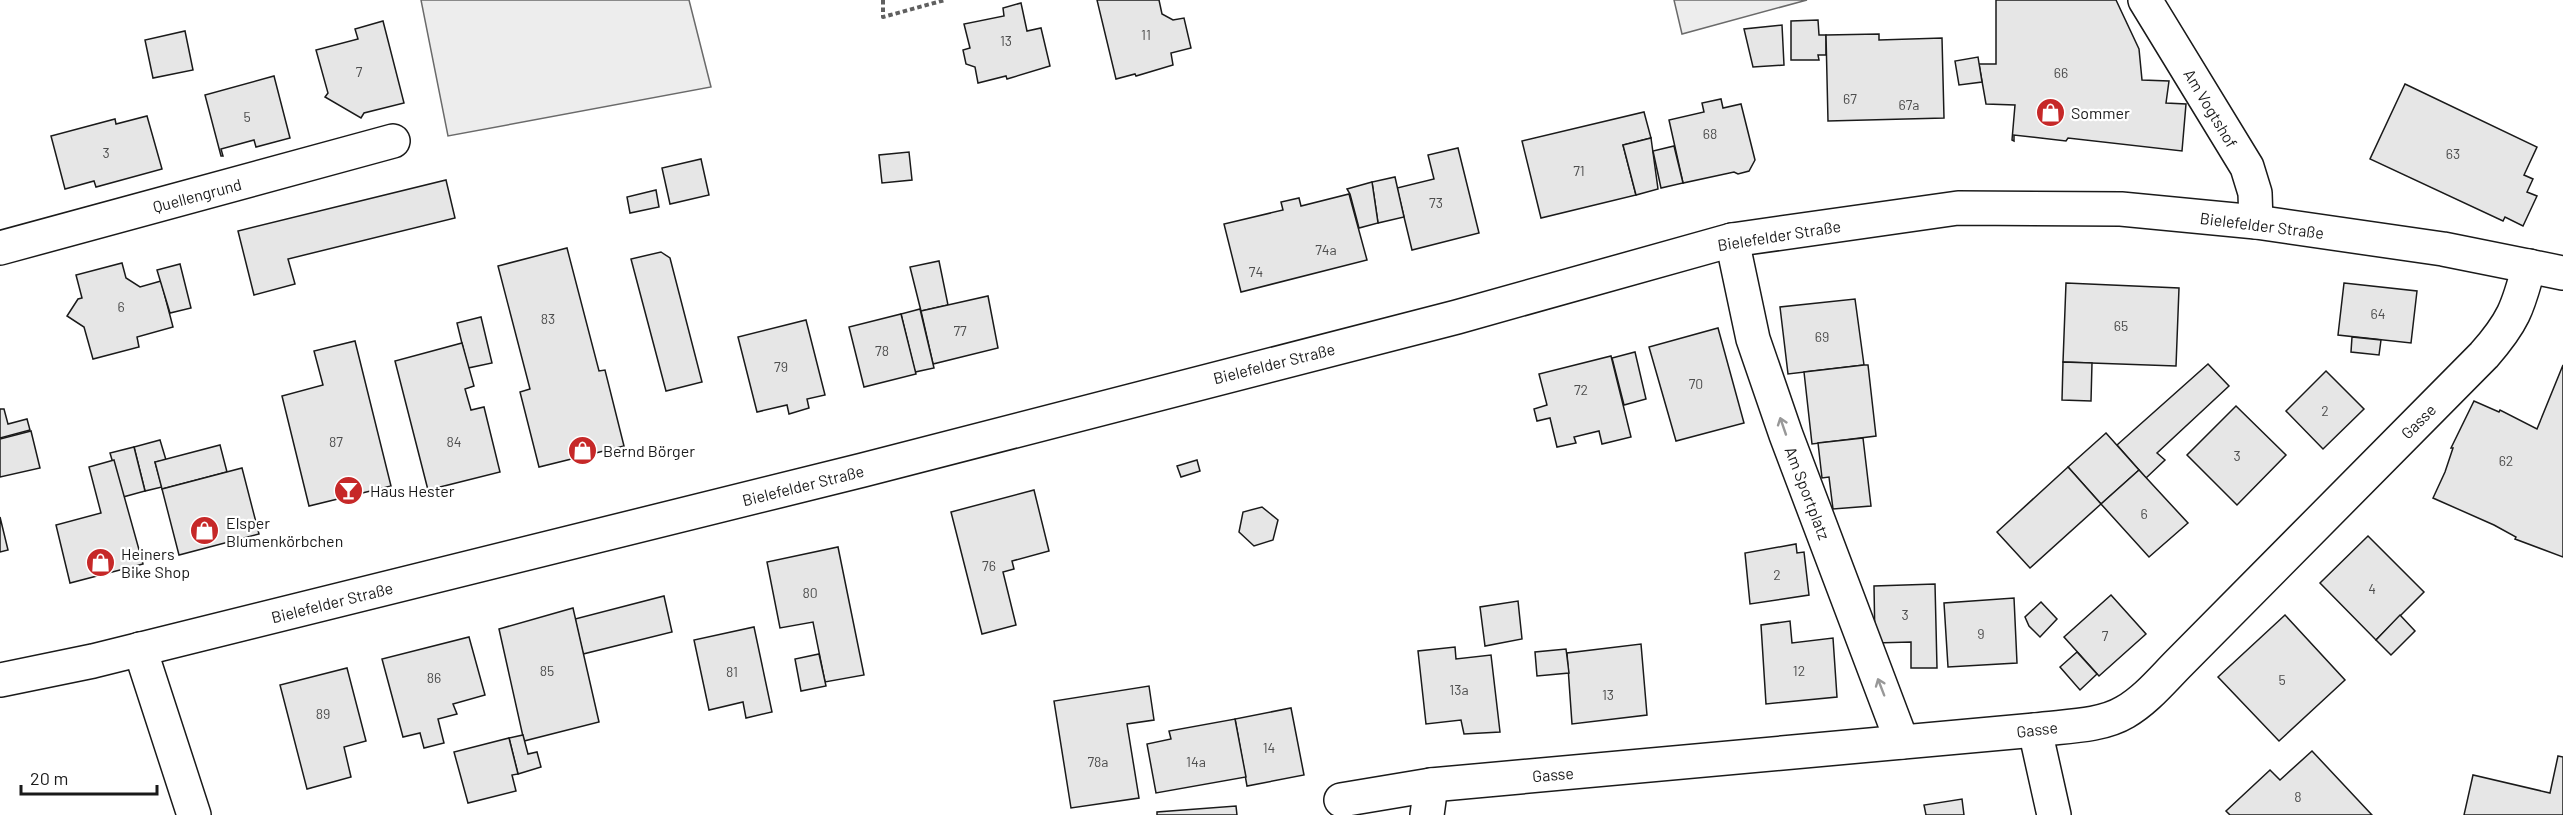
<svg xmlns="http://www.w3.org/2000/svg" width="2563" height="815" font-family="Barlow,sans-serif">
  <rect width="100%" height="100%" fill="#fff"/>
  <g fill="#ededed" stroke="#6a6a6a" stroke-width="1.5">
    <polygon points="421,0 689,0 711,87 448,136"/>
    <polygon points="1674,0 1807,0 1682,34"/>
  </g>
  <g fill="#e6e6e6" stroke="#1a1a1a" stroke-width="1.5">
    <polygon points="1097,0 1159,0 1162,14 1173,20 1184,18 1191,48 1171,53 1173,65 1136,76 1135,74 1116,79"/>
    <polygon points="1996,0 2116,0 2139,49 2142,80 2169,81 2166,103 2186,104 2182,151 2068,138 2066,141 2014,135 2014,141 2012,140 2015,105 1986,104 1979,64 1996,64"/>
    <polygon points="1021,3 1027,31 1041,28 1050,66 1007,79 1006,76 978,83 975,67 966,64 963,50 970,48 964,24 1004,16 1003,8"/>
    <polygon points="1818,20 1819,35 1826,35 1826,55 1818,55 1819,60 1791,60 1791,21"/>
    <polygon points="383,21 404,103 364,113 361,118 325,97 328,93 316,50 358,39 355,29"/>
    <polygon points="1782,25 1784,65 1753,67 1744,29"/>
    <polygon points="185,31 193,70 153,78 145,40"/>
    <polygon points="1879,34 1879,40 1942,38 1944,118 1828,121 1826,35"/>
    <polygon points="1978,57 1982,82 1959,85 1955,61"/>
    <polygon points="274,76 290,138 256,147 254,140 221,149 223,156 221,156 205,95"/>
    <polygon points="2405,84 2537,147 2524,175 2533,179 2527,192 2537,196 2523,226 2505,217 2503,221 2370,159"/>
    <polygon points="1721,99 1723,108 1741,104 1755,160 1749,171 1738,174 1734,172 1683,183 1669,120 1704,112 1702,103"/>
    <polygon points="1644,112 1651,138 1623,145 1636,195 1541,218 1522,141"/>
    <polygon points="147,116 162,169 96,187 94,181 65,189 51,136 115,119 116,124"/>
    <polygon points="1651,138 1658,189 1636,195 1623,145"/>
    <polygon points="1674,146 1683,183 1661,188 1653,151"/>
    <polygon points="1458,148 1479,233 1412,250 1397,188 1434,179 1428,155"/>
    <polygon points="909,152 912,180 882,183 879,155"/>
    <polygon points="701,159 709,195 670,204 662,168"/>
    <polygon points="1395,177 1404,217 1378,223 1372,182"/>
    <polygon points="446,180 455,218 288,259 295,284 254,295 238,231"/>
    <polygon points="1372,182 1378,223 1359,228 1350,194 1347,189"/>
    <polygon points="656,190 659,207 630,213 627,197"/>
    <polygon points="1349,194 1367,260 1241,292 1224,224 1283,210 1281,202 1299,198 1301,206"/>
    <polygon points="567,248 599,371 605,370 624,446 539,467 520,392 530,389 498,266"/>
    <polygon points="661,252 670,258 702,382 666,391 631,259"/>
    <polygon points="939,261 948,305 921,311 910,267"/>
    <polygon points="122,263 126,278 140,287 161,281 173,327 137,337 139,347 93,359 84,327 67,316 78,299 82,298 76,275"/>
    <polygon points="180,264 191,308 170,313 157,270"/>
    <polygon points="2066,283 2179,288 2176,366 2063,362"/>
    <polygon points="2344,283 2417,291 2411,343 2338,335"/>
    <polygon points="988,296 998,348 933,364 921,311"/>
    <polygon points="1855,299 1864,365 1788,374 1780,307"/>
    <polygon points="920,309 934,368 915,372 901,314"/>
    <polygon points="901,314 916,374 864,387 849,327"/>
    <polygon points="481,317 492,363 468,368 457,323"/>
    <polygon points="806,320 825,395 807,399 809,408 789,414 787,405 757,412 738,337"/>
    <polygon points="1718,328 1744,423 1676,441 1649,347"/>
    <polygon points="2352,337 2381,340 2379,355 2351,352"/>
    <polygon points="355,341 391,486 309,506 282,396 323,385 314,351"/>
    <polygon points="462,343 474,386 465,389 471,410 484,407 500,472 428,490 395,361"/>
    <polygon points="1635,352 1646,399 1624,405 1612,358"/>
    <polygon points="1611,356 1631,437 1602,444 1599,431 1574,437 1576,443 1557,447 1550,418 1537,421 1534,409 1547,405 1539,374"/>
    <polygon points="2063,362 2092,363 2091,401 2062,400"/>
    <polygon points="2208,364 2229,386 2157,453 2165,460 2146,478 2117,445"/>
    <polygon points="1864,365 1868,365 1876,436 1812,444 1804,372"/>
    <polygon points="2563,365 2563,557 2515,539 2516,537 2494,525 2433,498 2445,472 2453,448 2451,448 2474,401 2499,412 2500,410 2537,429"/>
    <polygon points="2326,371 2364,409 2323,449 2286,411"/>
    <polygon points="2236,406 2286,455 2237,505 2187,455"/>
    <polygon points="0,409 4,409 8,424 27,419 30,430 0,438"/>
    <polygon points="31,431 40,468 0,477 0,439"/>
    <polygon points="2106,433 2139,470 2101,504 2068,467"/>
    <polygon points="1863,438 1871,506 1833,509 1829,477 1822,478 1818,443"/>
    <polygon points="160,440 166,460 155,462 162,487 145,491 134,447"/>
    <polygon points="220,445 227,472 162,489 155,462"/>
    <polygon points="134,447 145,491 123,497 110,453"/>
    <polygon points="114,460 143,564 70,583 56,525 101,513 89,467"/>
    <polygon points="1197,460 1200,471 1181,477 1177,466"/>
    <polygon points="2068,467 2101,504 2030,568 1997,532"/>
    <polygon points="242,468 259,534 179,555 162,489"/>
    <polygon points="2139,470 2188,523 2149,557 2101,504"/>
    <polygon points="1034,490 1049,551 1012,561 1014,569 1003,572 1016,625 982,634 951,512"/>
    <polygon points="1262,507 1278,520 1273,540 1254,546 1239,532 1243,512"/>
    <polygon points="0,517 8,550 0,552"/>
    <polygon points="2368,536 2424,592 2376,640 2320,583"/>
    <polygon points="1796,544 1797,553 1804,552 1809,595 1750,604 1745,553"/>
    <polygon points="838,547 864,675 825,682 813,622 780,628 767,562"/>
    <polygon points="1935,584 1937,668 1911,668 1911,642 1875,643 1874,586"/>
    <polygon points="2111,595 2146,634 2099,676 2064,637"/>
    <polygon points="664,596 672,632 583,654 575,619"/>
    <polygon points="2014,598 2017,663 1948,667 1944,603"/>
    <polygon points="1518,601 1522,639 1485,646 1480,607"/>
    <polygon points="2041,602 2057,619 2040,637 2029,626 2025,617"/>
    <polygon points="573,608 599,722 524,741 499,629"/>
    <polygon points="2285,615 2345,680 2279,741 2218,677"/>
    <polygon points="2400,615 2415,631 2391,655 2376,640"/>
    <polygon points="1790,621 1792,643 1833,638 1837,697 1766,704 1761,625"/>
    <polygon points="754,627 772,712 746,718 743,702 709,710 694,640"/>
    <polygon points="469,637 485,695 453,704 457,714 438,719 444,743 424,748 420,733 403,737 382,659"/>
    <polygon points="1641,644 1647,715 1572,724 1567,653"/>
    <polygon points="1455,647 1456,659 1491,655 1500,732 1464,734 1461,720 1426,724 1418,651"/>
    <polygon points="1566,649 1569,673 1537,676 1535,652"/>
    <polygon points="2077,652 2097,674 2080,690 2060,667"/>
    <polygon points="819,654 826,686 801,691 795,659"/>
    <polygon points="347,668 366,741 344,747 351,777 307,789 280,685"/>
    <polygon points="1149,686 1154,720 1127,724 1139,798 1071,808 1054,701"/>
    <polygon points="1291,708 1304,775 1247,786 1235,719"/>
    <polygon points="1235,719 1246,777 1156,793 1147,744 1171,739 1169,731"/>
    <polygon points="523,735 528,754 537,752 541,767 518,774 509,738"/>
    <polygon points="509,738 518,774 512,775 516,791 468,803 454,752"/>
    <polygon points="2312,751 2372,815 2230,815 2226,811 2270,770 2280,780"/>
    <polygon points="2558,756 2563,757 2563,815 2464,815 2473,775 2550,793"/>
    <polygon points="1962,799 1964,815 1926,815 1924,805"/>
    <polygon points="1236,806 1237,815 1157,815 1157,812"/>
  </g>
  <g fill="none" stroke-linecap="round" stroke-linejoin="round">
    <defs>
      <g id="minor">
        <polyline points="2145,0 2247,167 2255,193 2256,222"/>
        <polyline points="1732,240 1753,339 1786,435 1902,742"/>
        <polyline points="0,248 393,141"/>
        <polyline points="140,649 194,815"/>
        <polyline points="2035,730 2054,815"/>
        <path d="M1341,800l90,-15 604,-55c28,-4 65,-3 90,-18 21,-12 38,-33 55,-50l304,-307c29,-33 34,-47 45,-89"/>
        <polyline points="1427,815 1431,785"/>
      </g>
      <polyline id="major" points="0,680 93,661 863,470 1457,317 1732,240 1958,208 2121,209 2256,222 2443,249 2563,273"/>
    </defs>
    <use href="#minor" stroke="#1a1a1a" stroke-width="36"/>
    <use href="#major" stroke="#1a1a1a" stroke-width="36"/>
    <polyline stroke="#5f5f5f" stroke-width="4" stroke-dasharray="4.5 3" stroke-linecap="butt" points="883,0 883,17 945,0"/>
    <use href="#minor" stroke="#fff" stroke-width="33"/>
    <use href="#major" stroke="#fff" stroke-width="33"/>
  </g>
  <defs><path id="oneway-shaft" d="M-6 0H5M1.5-3L5.5 0L1.5 3" fill="none" stroke-width="1.6" stroke-linecap="round" stroke-linejoin="round" transform="scale(1.5)"/></defs>
  <g stroke="#989898">
    <use href="#oneway-shaft" transform="translate(1783 426) rotate(-109)"/>
    <use href="#oneway-shaft" transform="translate(1881 687) rotate(-111)"/>
  </g>
  <defs>
    <symbol id="shop-disc" viewBox="-11 -11 22 22"><circle r="9.5" fill="#c62828" stroke="#fff"/><path d="M-5-2.5h2.3a2.7 3.5 0 0 1 5.4 0H5L5.5 6h-11ZM-1.5-2.5h3a1.5 2.3 0 0 0-3 0Z" fill="#fff"/></symbol>
    <symbol id="bar-disc" viewBox="-11 -11 22 22"><circle r="9.5" fill="#c62828" stroke="#fff"/><path d="M-6-5H6L.8 .8V4.5H3.5V6h-7V4.5H-.8V.8Z" fill="#fff"/></symbol>
  </defs>
  <g fill-rule="evenodd">
    <use href="#shop-disc" x="2034" y="96" width="33" height="33"/>
    <use href="#shop-disc" x="566" y="434" width="33" height="33"/>
    <use href="#bar-disc" x="332" y="474" width="33" height="33"/>
    <use href="#shop-disc" x="188" y="514" width="33" height="33"/>
    <use href="#shop-disc" x="84" y="546" width="33" height="33"/>
  </g>
  <g text-anchor="middle" dominant-baseline="central" stroke-width="4.5" stroke-linejoin="round" paint-order="stroke">
    <g font-size="14" fill="#4d4d4d">
      <text x="1146" y="34">11</text>
      <text x="1006" y="40">13</text>
      <text x="359" y="71">7</text>
      <text x="2061" y="72">66</text>
      <text x="1850" y="98">67</text>
      <text x="1909" y="104">67a</text>
      <text x="247" y="116">5</text>
      <text x="1710" y="133">68</text>
      <text x="106" y="152">3</text>
      <text x="2453" y="153">63</text>
      <text x="1579" y="170">71</text>
      <text x="1436" y="202">73</text>
      <text x="1326" y="249">74a</text>
      <text x="1256" y="271">74</text>
      <text x="121" y="306">6</text>
      <text x="2378" y="313">64</text>
      <text x="548" y="318">83</text>
      <text x="2121" y="325">65</text>
      <text x="960" y="330">77</text>
      <text x="1822" y="336">69</text>
      <text x="882" y="350">78</text>
      <text x="781" y="366">79</text>
      <text x="1696" y="383">70</text>
      <text x="1581" y="389">72</text>
      <text x="2325" y="410">2</text>
      <text x="336" y="441">87</text>
      <text x="454" y="441">84</text>
      <text x="2237" y="455">3</text>
      <text x="2506" y="460">62</text>
      <text x="2144" y="513">6</text>
      <text x="989" y="565">76</text>
      <text x="1777" y="574">2</text>
      <text x="2372" y="588">4</text>
      <text x="810" y="592">80</text>
      <text x="1905" y="614">3</text>
      <text x="1981" y="633">9</text>
      <text x="2105" y="635">7</text>
      <text x="547" y="670">85</text>
      <text x="1799" y="670">12</text>
      <text x="732" y="671">81</text>
      <text x="434" y="677">86</text>
      <text x="2282" y="679">5</text>
      <text x="1459" y="689">13a</text>
      <text x="1608" y="694">13</text>
      <text x="323" y="713">89</text>
      <text x="1269" y="747">14</text>
      <text x="1098" y="761">78a</text>
      <text x="1196" y="761">14a</text>
      <text x="2298" y="796">8</text>
    </g>
    <g font-size="16" fill="#1a1a1a" stroke="#fff">
      <text transform="translate(2211 108) rotate(59)">Am Vogtshof</text>
      <text transform="translate(197 195) rotate(-15)">Quellengrund</text>
      <text transform="translate(2262 225) rotate(7)">Bielefelder Straße</text>
      <text transform="translate(1779 235) rotate(-9)">Bielefelder Straße</text>
      <text transform="translate(1274 363) rotate(-14)">Bielefelder Straße</text>
      <text transform="translate(2418 421) rotate(-45)">Gasse</text>
      <text transform="translate(803 485) rotate(-14)">Bielefelder Straße</text>
      <text transform="translate(1808 493) rotate(69)">Am Sportplatz</text>
      <text transform="translate(332 602) rotate(-14)">Bielefelder Straße</text>
      <text transform="translate(2037 729) rotate(-7)">Gasse</text>
      <text transform="translate(1553 774) rotate(-5)">Gasse</text>
    </g>
    <g font-size="16" fill="#1a1a1a" stroke="#fff" text-anchor="start">
      <text x="2071" y="112">Sommer</text>
      <text x="603" y="450">Bernd Börger</text>
      <text x="370" y="490">Haus Hester</text>
      <text x="226" y="522">Elsper<tspan x="226" dy="18">Blumenkörbchen</tspan></text>
      <text x="121" y="553">Heiners<tspan x="121" dy="18">Bike Shop</tspan></text>
    </g>
  </g>
  <path d="M21 785v9h136v-9" fill="none" stroke="#1a1a1a" stroke-width="3"/>
  <text x="30" y="785" font-size="18" fill="#1a1a1a" stroke="#ffffff" stroke-width="4.5" paint-order="stroke">20 m</text>
</svg>
